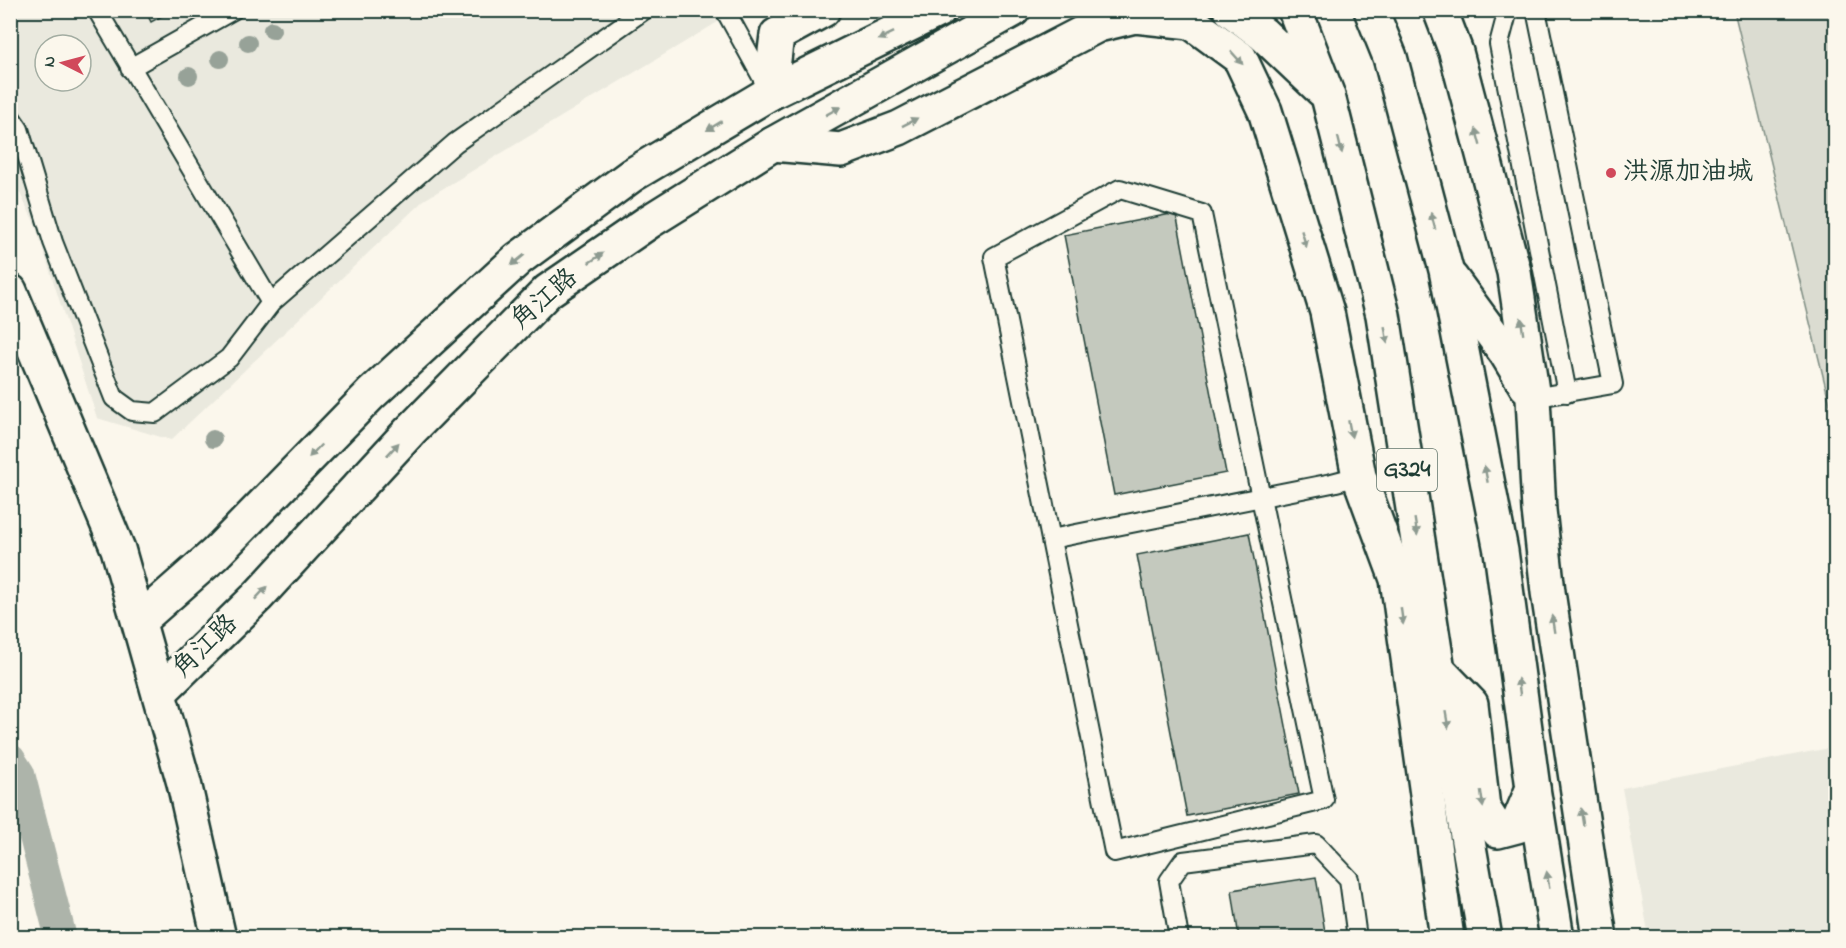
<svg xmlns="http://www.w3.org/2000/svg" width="1846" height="948" font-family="'Indie Flower','LXGW WenKai TC',sans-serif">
  <rect width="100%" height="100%" fill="#fbf7ec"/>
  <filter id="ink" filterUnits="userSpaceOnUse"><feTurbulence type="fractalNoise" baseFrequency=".0167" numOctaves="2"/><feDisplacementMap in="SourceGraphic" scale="12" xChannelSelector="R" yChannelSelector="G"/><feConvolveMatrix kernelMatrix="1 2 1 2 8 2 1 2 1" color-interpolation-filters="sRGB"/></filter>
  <g filter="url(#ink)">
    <g fill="#eae9de" fill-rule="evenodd">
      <path d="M11,11h725l-312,189 -253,240 -74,-22 -62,-194 -24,-49zM45,45h36v36h-36z"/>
      <polygon points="1835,747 1835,937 1649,937 1622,788"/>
    </g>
    <polygon fill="#dbdcd1" stroke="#7d8c82" stroke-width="1.5" points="1734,11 1835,11 1835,425"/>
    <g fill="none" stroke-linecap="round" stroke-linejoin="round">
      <polyline stroke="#adb4aa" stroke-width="32" points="10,760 19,774 61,938"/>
    </g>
    <g fill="#c4c9be" stroke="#1f3d34" stroke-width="1.5">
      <polygon points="145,10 173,10 151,22"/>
      <polygon points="1176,213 1226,473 1114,495 1064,235"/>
      <polygon points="1249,533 1299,794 1187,816 1137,555"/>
      <polygon points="1316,877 1326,938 1239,938 1232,890"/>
    </g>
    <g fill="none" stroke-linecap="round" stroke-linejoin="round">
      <defs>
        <g id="service">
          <polyline points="97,10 271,303"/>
          <polyline points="725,10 768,88"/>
          <polyline points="1508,10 1499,44 1567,393"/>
          <polyline points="130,68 233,10"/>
          <polyline points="10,116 19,129 53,242 114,398 132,411 155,413 229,358 271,303 455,143 644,10"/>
          <polygon points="1120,189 1202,214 1324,800 1114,852 994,257"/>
          <polyline points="1533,398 1613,384 1536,10"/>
          <polyline points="1051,539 1332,483 1359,476"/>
          <polyline points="1179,938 1169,881 1183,861 1316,844 1349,879 1357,938"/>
        </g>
        <polyline id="minor" points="10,291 118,549 184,783 219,938"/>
        <g id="secondary">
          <polyline points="770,93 777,35 823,10"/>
          <polyline points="773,144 841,150 899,128 1098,25 1135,16 1191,22"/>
          <polyline points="139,621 215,554 371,394 518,259 632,175 770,93 939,10"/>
          <polyline points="160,692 257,597 410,431 548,291 650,221 773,144 1013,10"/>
        </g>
        <g id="trunk">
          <polyline points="1231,10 1263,34 1322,90"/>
          <polyline points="1295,10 1328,96 1383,315 1438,670 1485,938"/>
          <polyline points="1371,10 1390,57 1446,270 1501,551 1533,788 1557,938"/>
          <polyline points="1440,10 1456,52 1514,272 1533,398 1539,510 1548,592 1600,938"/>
          <polyline points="1191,22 1240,58 1265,111 1327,312 1359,476 1397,579 1447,938"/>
          <polyline points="1451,278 1506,353 1526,386"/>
          <polyline points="1438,670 1471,704 1483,808 1498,831 1517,826 1533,788"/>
        </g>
      </defs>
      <use href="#service" stroke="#1f3d34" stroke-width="22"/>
      <use href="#minor" stroke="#1f3d34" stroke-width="38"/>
      <use href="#secondary" stroke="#1f3d34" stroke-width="38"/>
      <use href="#trunk" stroke="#1f3d34" stroke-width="38"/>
      <use href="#service" stroke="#fbf7ec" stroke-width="18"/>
      <use href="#minor" stroke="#fbf7ec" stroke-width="33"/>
      <use href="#secondary" stroke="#fbf7ec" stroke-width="33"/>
      <use href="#trunk" stroke="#fbf7ec" stroke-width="33"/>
    </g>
    <g fill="#97a298">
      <circle cx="272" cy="30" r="9"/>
      <circle cx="248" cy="43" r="9"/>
      <circle cx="220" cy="59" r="9"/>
      <circle cx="189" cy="76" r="9"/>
      <circle cx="213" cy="439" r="9"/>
    </g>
    <defs><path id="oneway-solid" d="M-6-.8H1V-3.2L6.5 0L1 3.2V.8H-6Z" transform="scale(1.5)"/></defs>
    <g fill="#8d9a90">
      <use href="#oneway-solid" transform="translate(886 36) rotate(154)"/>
      <use href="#oneway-solid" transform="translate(1237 58) rotate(48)"/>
      <use href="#oneway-solid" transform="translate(833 111) rotate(-29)"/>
      <use href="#oneway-solid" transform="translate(910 122) rotate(-27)"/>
      <use href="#oneway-solid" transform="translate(714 126) rotate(149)"/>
      <use href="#oneway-solid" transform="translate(1478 137) rotate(-105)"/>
      <use href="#oneway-solid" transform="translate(1340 145) rotate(76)"/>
      <use href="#oneway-solid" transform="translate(1433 221) rotate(-105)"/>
      <use href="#oneway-solid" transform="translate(1304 239) rotate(73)"/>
      <use href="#oneway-solid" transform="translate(596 258) rotate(-34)"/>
      <use href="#oneway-solid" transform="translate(518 260) rotate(141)"/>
      <use href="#oneway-solid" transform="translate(1522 326) rotate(-98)"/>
      <use href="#oneway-solid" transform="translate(1386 335) rotate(81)"/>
      <use href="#oneway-solid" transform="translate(1350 429) rotate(79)"/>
      <use href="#oneway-solid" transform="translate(393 449) rotate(-47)"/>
      <use href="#oneway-solid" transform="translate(315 451) rotate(134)"/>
      <use href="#oneway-solid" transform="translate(1486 474) rotate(-101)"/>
      <use href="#oneway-solid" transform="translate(1416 527) rotate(81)"/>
      <use href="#oneway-solid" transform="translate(261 593) rotate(-47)"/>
      <use href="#oneway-solid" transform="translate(1402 616) rotate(82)"/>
      <use href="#oneway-solid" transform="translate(1553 624) rotate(-99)"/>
      <use href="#oneway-solid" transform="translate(1519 687) rotate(-98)"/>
      <use href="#oneway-solid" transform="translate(1447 720) rotate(80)"/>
      <use href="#oneway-solid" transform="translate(1482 799) rotate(82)"/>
      <use href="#oneway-solid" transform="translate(1582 817) rotate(-99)"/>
      <use href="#oneway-solid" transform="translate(1548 880) rotate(-99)"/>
    </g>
  </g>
  <circle fill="#d1495b" stroke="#fbf7ec" stroke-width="2" cx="1611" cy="173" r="6"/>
  <g text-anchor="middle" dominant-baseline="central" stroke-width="6" stroke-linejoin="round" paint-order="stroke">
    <rect fill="#fbf7ec" stroke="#61756b" stroke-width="1.5" x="1377" y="449" width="60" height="42" rx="4.5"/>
    <g font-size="24" font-weight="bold" fill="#1f3d34">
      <text x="1407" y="470">G324</text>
    </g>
    <g font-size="26" fill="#1f3d34" stroke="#fbf7ec" text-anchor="start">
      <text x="1623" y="173">洪源加油城</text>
    </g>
    <g font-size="26" fill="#1f3d34" stroke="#fbf7ec">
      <text transform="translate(545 300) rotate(-41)">角江路</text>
      <text transform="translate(206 647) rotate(-44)">角江路</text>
    </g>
  </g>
  <rect width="1846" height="948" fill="none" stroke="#fbf7ec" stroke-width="36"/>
  <rect x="18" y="18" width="1810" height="912" fill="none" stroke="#1f3d34" stroke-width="2" filter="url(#ink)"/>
  <g transform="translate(63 63) rotate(276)"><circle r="28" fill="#fbf7ec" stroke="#a3ada2" stroke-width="1.5"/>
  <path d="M0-4.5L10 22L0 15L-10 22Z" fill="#d1495b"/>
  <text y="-9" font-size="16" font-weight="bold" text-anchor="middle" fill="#1f3d34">N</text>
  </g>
</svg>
